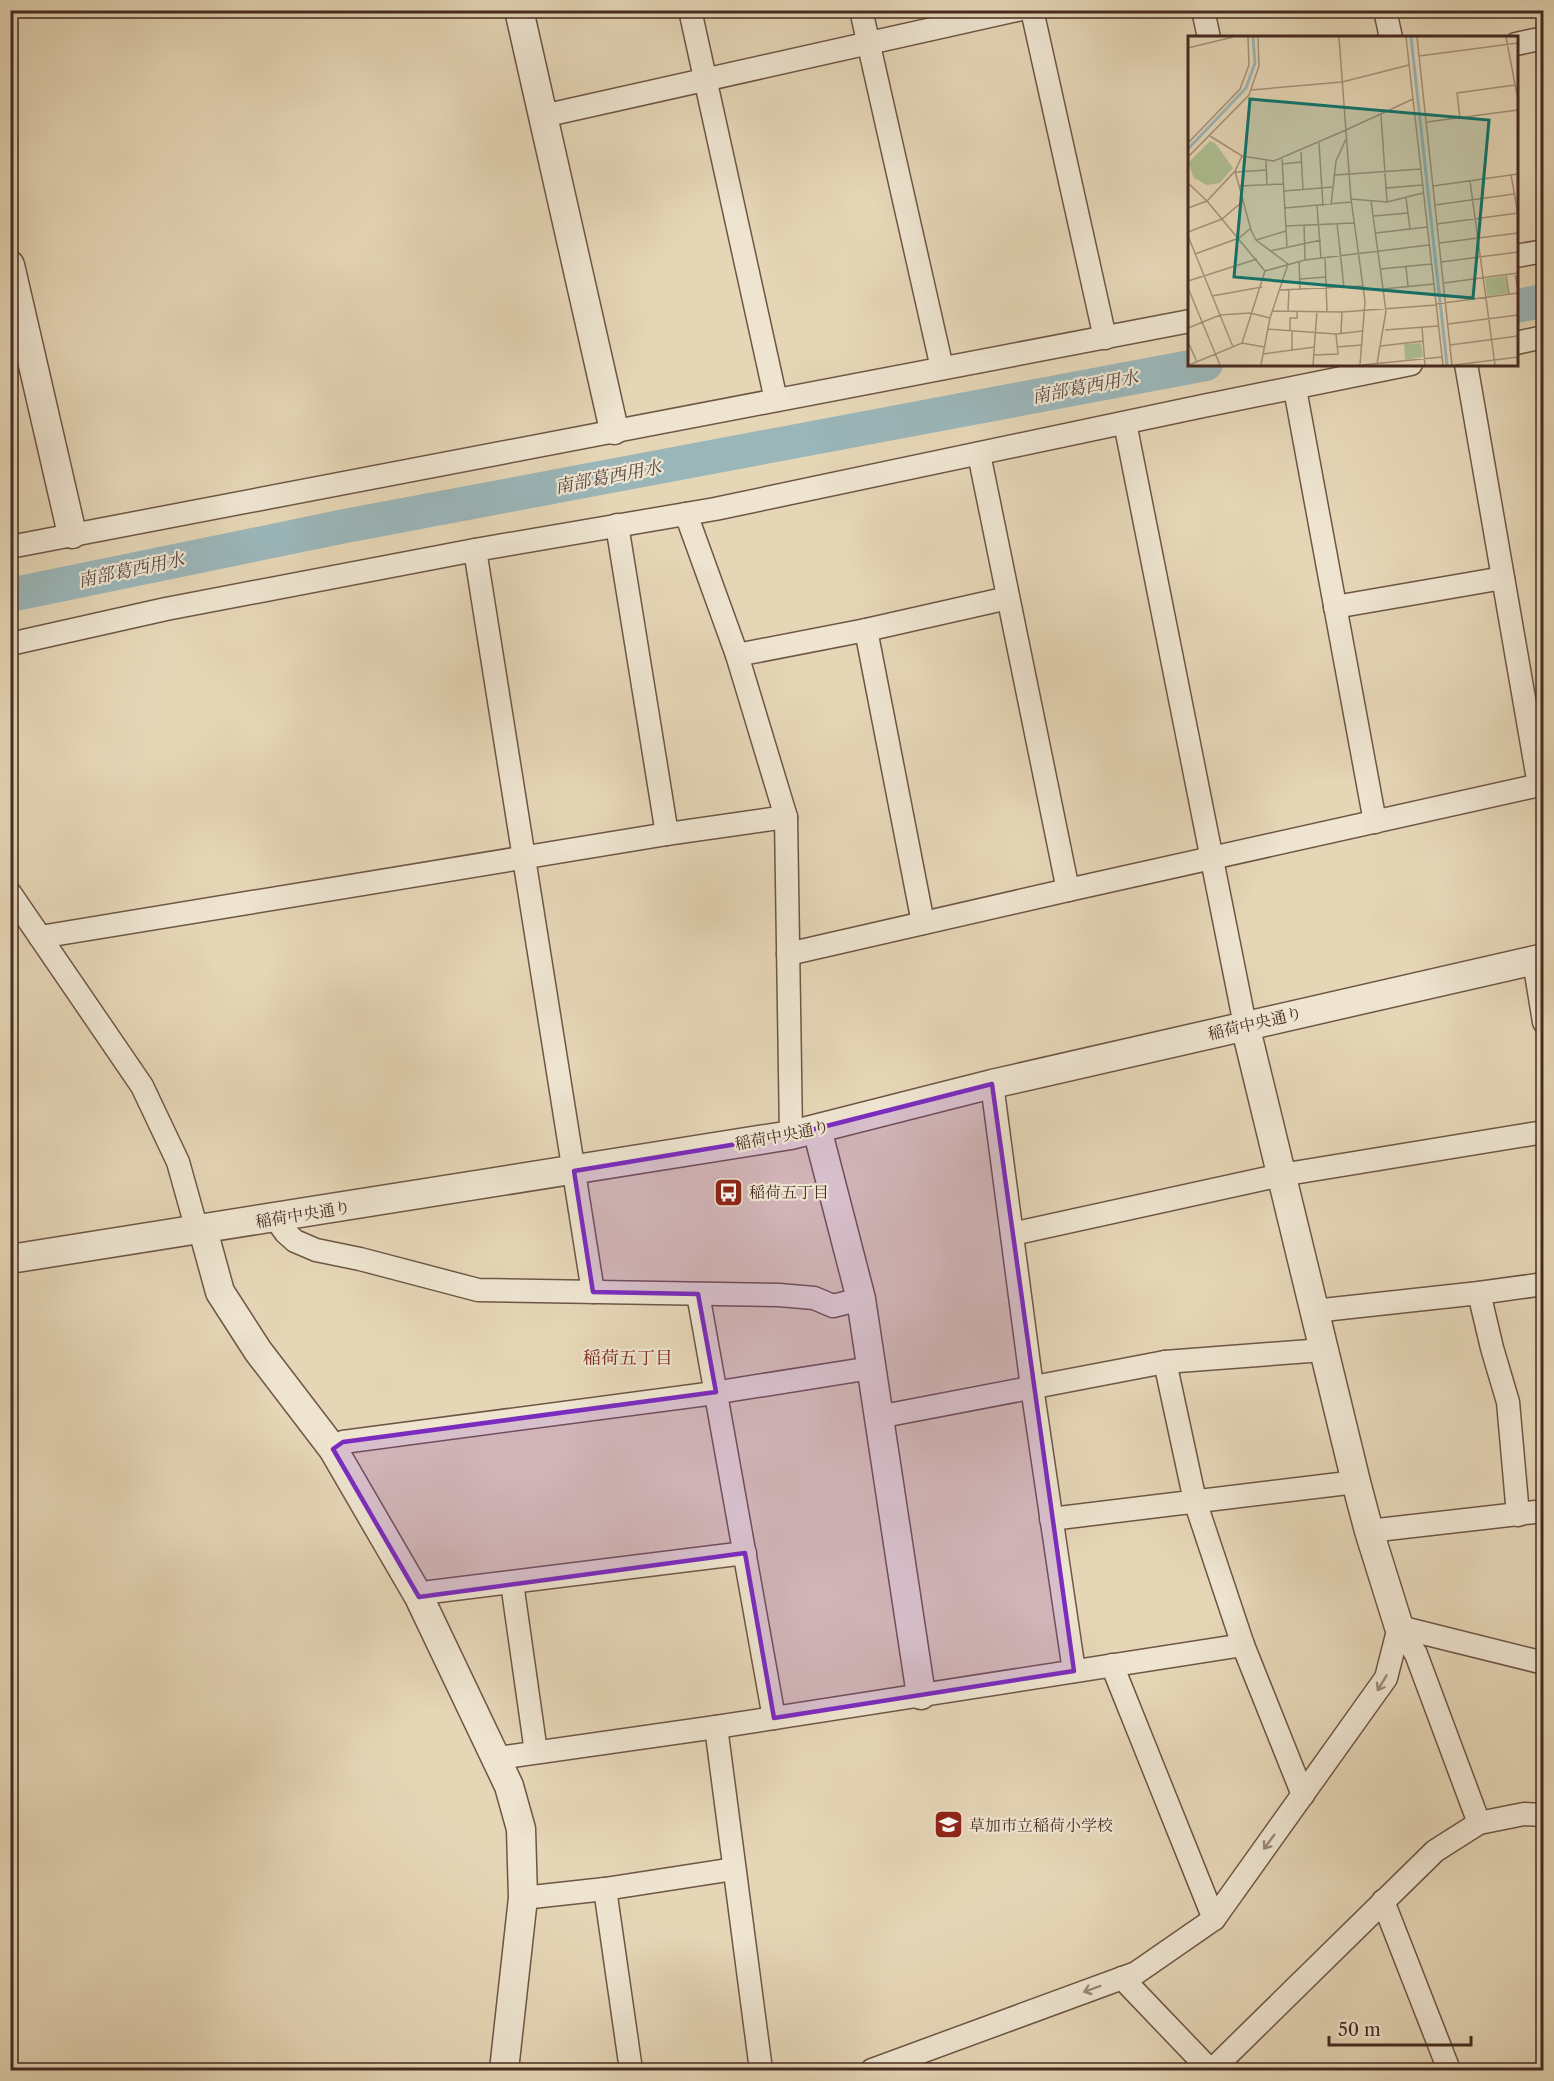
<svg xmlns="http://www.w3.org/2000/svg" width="1554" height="2081" font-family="'Libre Caslon Text','Noto Serif JP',serif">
  <rect width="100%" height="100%" fill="#e5d6b6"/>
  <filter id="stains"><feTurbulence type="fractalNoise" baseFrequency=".00333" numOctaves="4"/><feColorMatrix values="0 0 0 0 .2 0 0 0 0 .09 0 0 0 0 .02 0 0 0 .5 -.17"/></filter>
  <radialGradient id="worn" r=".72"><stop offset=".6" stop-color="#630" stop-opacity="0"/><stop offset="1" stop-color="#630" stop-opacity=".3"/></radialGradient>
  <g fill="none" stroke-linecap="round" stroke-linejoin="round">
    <g stroke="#9bb6b9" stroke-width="34">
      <polyline points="1516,306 1544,301"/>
      <polyline points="10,595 345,526 1206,364"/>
    </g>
    <defs>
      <g id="minor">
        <polyline points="690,10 776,400"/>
        <polyline points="861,10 942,368"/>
        <polyline points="1032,10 1105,338"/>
        <polyline points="1203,10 1209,38"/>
        <polyline points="1385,10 1391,38"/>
        <polyline points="1516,44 1544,38"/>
        <polyline points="543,116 1017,10"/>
        <polyline points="1516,256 1544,251"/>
        <polyline points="1516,343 1544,337"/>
        <polyline points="1466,364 1539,785"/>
        <polyline points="1295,389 1375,822"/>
        <polyline points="1125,423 1245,1025"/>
        <polyline points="979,454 1068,890"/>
        <polyline points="686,514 737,655 786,817 791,1135"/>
        <polyline points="617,525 667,834"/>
        <polyline points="10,547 1190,321"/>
        <polyline points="475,550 593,1292"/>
        <polyline points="1335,607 1503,578"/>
        <polyline points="866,630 923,923"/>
        <polyline points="10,644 166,609 475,550 715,509 1203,406 1411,364"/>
        <polyline points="737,655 866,630 1008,598"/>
        <polyline points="10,893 142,1086 178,1162 197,1230"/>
        <polyline points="40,937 667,834 786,817"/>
        <polyline points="788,954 1068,890 1544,784"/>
        <polyline points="1534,961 1544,1022"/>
        <polyline points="992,1084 1032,1387 1074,1671"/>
        <polyline points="275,1218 286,1233 295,1241 316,1250 360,1259 478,1290 779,1295 814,1298 833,1306 861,1299"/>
        <polyline points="1012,1234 1281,1175 1544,1132"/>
        <polyline points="1479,1293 1492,1348 1508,1402 1518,1515"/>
        <polyline points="698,1294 774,1718"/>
        <polyline points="1314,1311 1479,1293 1544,1284"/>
        <polyline points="1165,1362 1195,1501 1243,1645 1303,1795"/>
        <polyline points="878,1417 1165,1362 1323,1350"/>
        <polyline points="333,1449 343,1442 707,1394 871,1368"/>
        <polyline points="1051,1519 1356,1482"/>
        <polyline points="1369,1531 1544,1511"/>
        <polyline points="512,1583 536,1752"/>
        <polyline points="419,1597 430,1592 745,1553"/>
        <polyline points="1399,1627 1416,1654 1479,1823"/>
        <polyline points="1399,1627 1544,1663"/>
        <polyline points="1112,1665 1214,1919"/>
        <polyline points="716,1727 761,2070"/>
        <polyline points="498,1758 716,1727 1243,1645"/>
        <polyline points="605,1889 631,2070"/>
        <polyline points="523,1898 605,1889 734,1869"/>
        <polyline points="1383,1901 1449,2070"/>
        <polyline points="1122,1978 1210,2070"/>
        <polyline points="872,2070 1136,1973 1214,1919 1386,1678 1399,1627"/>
        <polyline points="1212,2070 1435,1851 1479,1823 1524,1814 1544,1815"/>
      </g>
      <g id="tertiary">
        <polyline points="519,10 614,430"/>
        <polyline points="10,265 72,534"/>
        <polyline points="1245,1025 1356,1482 1369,1531 1399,1627"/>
        <polyline points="817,1129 861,1299 921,1695"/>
        <polyline points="203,1230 220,1292 258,1351 333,1449 419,1597 509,1786 521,1829 523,1898 504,2070"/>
        <polyline points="10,1259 791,1135 992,1084 1544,958"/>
      </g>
    </defs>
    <use href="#minor" stroke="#6e5646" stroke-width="25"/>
    <use href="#tertiary" stroke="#6e5646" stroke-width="31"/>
    <use href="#minor" stroke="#eee4d0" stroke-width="22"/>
    <use href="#tertiary" stroke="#eee4d0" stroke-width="28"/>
  </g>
  <defs><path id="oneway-shaft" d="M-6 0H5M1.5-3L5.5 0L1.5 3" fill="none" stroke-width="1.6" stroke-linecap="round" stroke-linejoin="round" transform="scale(1.5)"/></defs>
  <g stroke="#9a8878">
    <use href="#oneway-shaft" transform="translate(1382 1683) rotate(121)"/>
    <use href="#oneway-shaft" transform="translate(1269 1842) rotate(126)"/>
    <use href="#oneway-shaft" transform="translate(1092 1989) rotate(160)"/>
  </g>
  <path fill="#7b2cbf" fill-opacity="0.2" stroke="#7b2cbf" stroke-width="4.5" stroke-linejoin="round" d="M992,1084l82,587 -300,47 -29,-165 -326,44 -86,-148 10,-7 373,-50 -18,-98 -105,-2 -19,-121 217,-36z"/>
  <defs>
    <symbol id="bus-square" viewBox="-11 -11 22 22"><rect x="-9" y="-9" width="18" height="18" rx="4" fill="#8f2418" stroke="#eee4d0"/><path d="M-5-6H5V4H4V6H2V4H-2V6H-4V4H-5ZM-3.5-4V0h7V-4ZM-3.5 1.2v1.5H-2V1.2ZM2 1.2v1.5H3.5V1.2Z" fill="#fff"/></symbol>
    <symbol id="school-square" viewBox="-11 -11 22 22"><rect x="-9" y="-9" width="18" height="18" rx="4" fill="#8f2418" stroke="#eee4d0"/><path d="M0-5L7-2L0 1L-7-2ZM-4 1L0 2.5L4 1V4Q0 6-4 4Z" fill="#fff"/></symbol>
  </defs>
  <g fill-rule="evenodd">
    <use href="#bus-square" x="712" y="1176" width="33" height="33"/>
    <use href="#school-square" x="932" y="1808" width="33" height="33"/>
  </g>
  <g text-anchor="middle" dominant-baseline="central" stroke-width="4.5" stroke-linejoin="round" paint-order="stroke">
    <g font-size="16" fill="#462b20" stroke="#eee4d0">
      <text transform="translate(1255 1023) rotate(-13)">稲荷中央通り</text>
      <text transform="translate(782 1135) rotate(-11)">稲荷中央通り</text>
      <text transform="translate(303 1214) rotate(-9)">稲荷中央通り</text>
    </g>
    <g font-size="16" fill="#462b20" stroke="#eee4d0" text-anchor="start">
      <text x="749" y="1192">稲荷五丁目</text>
      <text x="969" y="1825">草加市立稲荷小学校</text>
    </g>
    <g font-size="18" font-style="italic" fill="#57473f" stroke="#eee4d0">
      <text transform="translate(1085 387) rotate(-11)">南部葛西用水</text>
      <text transform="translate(608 477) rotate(-11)">南部葛西用水</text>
      <text transform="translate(131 570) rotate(-12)">南部葛西用水</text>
    </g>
    <g font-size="18" fill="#7a1f14" stroke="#eee4d0">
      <text x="628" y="1358">稲荷五丁目</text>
    </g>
  </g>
  <g transform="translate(1188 36)">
    <rect width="330" height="330" fill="#e5d6b6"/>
    <path d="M22,105l6,3 17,24 -13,15 -13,2 -13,-7 -6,-15zM317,240l3,17 -21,3 -2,-17zM233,307l2,14 -18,3 -1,-16z" fill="#aebf93"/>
    <path fill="none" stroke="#9bb6b9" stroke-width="3" d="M223,1l36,328M0,113l58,-61 9,-25 -2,-26"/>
    <path fill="none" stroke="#a5927a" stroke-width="1.5" d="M151,1l12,162 14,102 -5,64M218,1l37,328M229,1l35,328M318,1l12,63M0,12l45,-11M231,20l99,-13M63,54l91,-8 67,-17M193,79l6,87M272,82l-3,-25 58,-8M239,86l91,-12M158,94l67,-31M22,100l32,20 32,5 72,-31M0,107l52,-54 9,-24 -1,-28M131,107l4,63M113,116l2,38M0,121l61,-62 10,-29 -1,-29M94,123l5,87M78,125l1,24M94,128l20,-2M47,135l16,59 5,10 32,24M48,136l30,-2M147,139l86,-6M323,139l7,39M282,145l25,184M0,147l19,18 58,70 -23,72M51,150l44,-2M245,150l85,-12M198,152l37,-3M96,155l49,-4M218,162l4,31M163,163l36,3 36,-9M183,165l15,110 -9,53M143,169l5,-44 10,-22M247,169l79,-11M129,170l4,52M0,172l19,-7 28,-30 7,-15M97,172l66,-6M186,180l34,-3M149,187l7,65M249,188l81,-11M116,189l1,35M98,190l68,-3M0,196l34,-13 21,-18M188,197l51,-6M0,200l45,111M68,204l30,-9M251,207l79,-10M82,215l51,-11M7,218l44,-16 11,-9M137,221l2,54M111,225l1,29M253,226l77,-10M218,231l2,19M193,233l50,-5M77,235l40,-11 124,-15M327,237l3,18M318,238l3,21M112,243l26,-2M0,245l69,-22M256,247l74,-10M0,252l32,77M195,253l51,-5M91,254l84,-4M24,260l50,-9M248,268l82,-11M84,275l70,1 94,-7M100,275l1,-21M260,288l70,-9M234,291l3,38M0,292l32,-13 30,-2 20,5M80,293l68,5 27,-3M197,294l53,-4M102,295v-13h7v-7M104,295v20M153,297l1,-21M0,306l9,20M262,309l68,-9M193,310l42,-5M149,311l25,-2M75,318l52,-7M126,319l24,-1 -2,-20M1,329l53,-22 22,4M73,329l9,-47 18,-54M125,329l4,-54M174,329l80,-8M267,329l63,-8"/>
    <path fill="#0f766e" fill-opacity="0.15" stroke="#0f766e" stroke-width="3" d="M62,63l239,21 -16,178 -239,-21z"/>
    <rect width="330" height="330" fill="none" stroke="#462b20" stroke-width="3"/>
  </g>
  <rect width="1554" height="2081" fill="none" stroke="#e5d6b6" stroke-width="36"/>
  <rect x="12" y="12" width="1530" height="2057" fill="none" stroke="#462b20" stroke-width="3"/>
  <rect x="18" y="18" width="1518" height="2045" fill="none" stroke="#462b20" stroke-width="1.5"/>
  <path d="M1329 2036v9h142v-9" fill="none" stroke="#462b20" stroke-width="3"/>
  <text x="1338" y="2036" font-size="18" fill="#462b20" stroke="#eee4d0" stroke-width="4.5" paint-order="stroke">50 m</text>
  <rect width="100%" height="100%" filter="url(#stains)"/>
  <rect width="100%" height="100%" fill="url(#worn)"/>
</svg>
